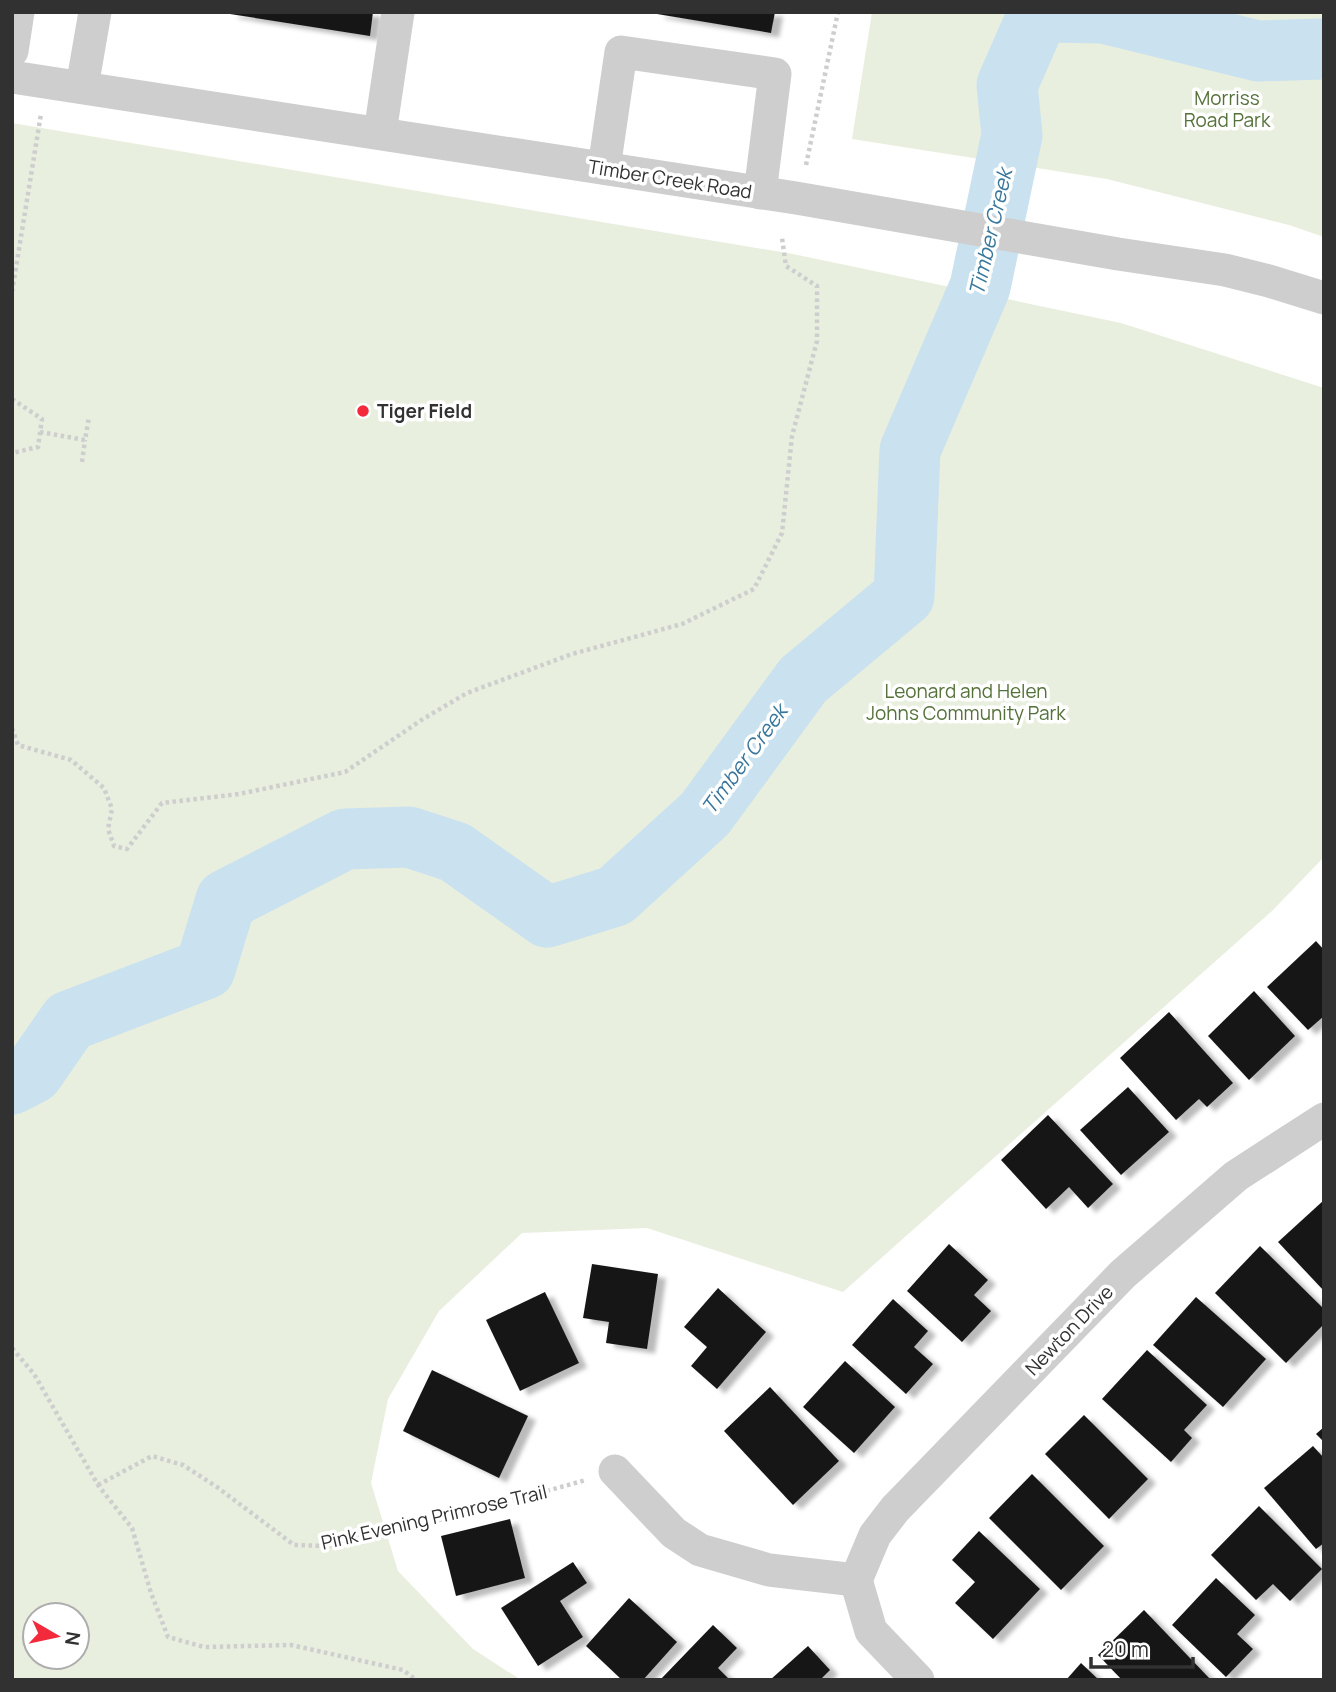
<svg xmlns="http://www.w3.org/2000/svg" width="1336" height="1692" font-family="Manrope,sans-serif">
  <defs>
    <filter id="shadow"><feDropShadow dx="8" dy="4.5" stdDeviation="2" flood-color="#0004"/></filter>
  </defs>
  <rect width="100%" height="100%" fill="#fff"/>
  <g fill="#e8efdf" fill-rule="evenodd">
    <polygon points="872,12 1324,12 1324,237 1289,225 1107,179 852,139"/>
    <path d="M12,123l781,131 328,69 203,65v469l-52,54 -429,381 -196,-64 -125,5 -83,78 -51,88 -17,84 27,88 75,78 48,31h-509zM77,1615v42h-42v-42z"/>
  </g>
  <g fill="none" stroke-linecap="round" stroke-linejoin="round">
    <g stroke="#cae1ef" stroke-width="61">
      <polyline points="1044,12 1103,13 1258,51 1324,49"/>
      <polyline points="12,1084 33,1073 69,1021 205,969 226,900 345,839 409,837 455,852 547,917 615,896 705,814 803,680 904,596 910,450 980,287 1012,135 1007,85 1039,12"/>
    </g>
  </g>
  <g fill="#181818" filter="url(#shadow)">
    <polygon points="230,12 373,12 370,36 230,14"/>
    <polygon points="657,12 775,12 771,33 657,14"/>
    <polygon points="1316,941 1324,950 1324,1016 1308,1030 1267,987"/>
    <polygon points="1254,991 1295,1036 1249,1080 1208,1036"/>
    <polygon points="1169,1012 1233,1083 1207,1107 1199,1099 1176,1120 1120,1058"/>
    <polygon points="1128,1087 1169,1132 1121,1175 1080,1130"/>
    <polygon points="1048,1115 1113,1184 1088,1208 1069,1187 1046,1209 1001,1160"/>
    <polygon points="1324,1200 1324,1291 1278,1242"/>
    <polygon points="949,1244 988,1280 974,1295 991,1311 962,1342 907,1291"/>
    <polygon points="1260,1246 1324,1309 1324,1324 1286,1363 1215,1293"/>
    <polygon points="592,1264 658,1274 647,1349 606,1343 609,1322 583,1318"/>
    <polygon points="718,1288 766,1332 717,1389 691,1366 707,1347 684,1327"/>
    <polygon points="545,1292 579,1363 520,1391 486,1320"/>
    <polygon points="1196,1297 1266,1359 1223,1407 1153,1345"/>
    <polygon points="893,1299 928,1331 914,1347 933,1364 906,1394 852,1345"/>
    <polygon points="1147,1350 1207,1405 1184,1430 1192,1438 1171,1462 1102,1399"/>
    <polygon points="845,1361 895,1407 854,1453 803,1407"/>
    <polygon points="432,1370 528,1416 499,1478 403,1431"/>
    <polygon points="770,1387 839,1461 793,1505 724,1431"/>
    <polygon points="1084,1415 1148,1479 1109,1519 1045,1454"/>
    <polygon points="1324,1427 1324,1442 1316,1434"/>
    <polygon points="1313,1446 1324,1458 1324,1543 1316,1549 1264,1488"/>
    <polygon points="1032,1474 1104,1546 1061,1590 989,1518"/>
    <polygon points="1259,1506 1322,1569 1290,1601 1273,1584 1256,1600 1211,1555"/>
    <polygon points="510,1519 525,1578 456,1596 441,1536"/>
    <polygon points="979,1531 1040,1589 993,1639 955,1603 975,1582 952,1560"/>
    <polygon points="573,1562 587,1583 560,1601 583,1637 538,1666 501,1608"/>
    <polygon points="1216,1578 1255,1615 1237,1634 1253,1649 1226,1677 1172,1625"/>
    <polygon points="629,1598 677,1642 643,1680 622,1680 586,1646"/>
    <polygon points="1144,1610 1211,1680 1122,1680 1098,1655"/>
    <polygon points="713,1625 737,1648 718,1668 730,1680 660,1680"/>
    <polygon points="808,1646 830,1670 820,1680 770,1680"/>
    <polygon points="1081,1663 1099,1680 1066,1680"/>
  </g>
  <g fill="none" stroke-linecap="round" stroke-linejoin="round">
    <g stroke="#cecece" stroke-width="4.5" stroke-dasharray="3.5 3.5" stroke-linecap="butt">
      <polyline points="806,165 838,12"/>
      <polyline points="12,292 41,114"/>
      <polyline points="12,399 42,419 38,447 12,453"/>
      <polyline points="40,432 85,440 89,417"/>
      <polyline points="82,462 85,440"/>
      <polyline points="12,728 18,745 71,760 104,788 112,809 108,829 114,846 127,849 162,803 239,794 345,772 423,719 467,693 572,654 682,624 754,589 782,533 792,436 817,341 817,286 786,266 782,238"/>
      <polyline points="12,1348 34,1374 98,1485 132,1528 151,1593 168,1637 204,1647 291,1645 403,1670 416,1680"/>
      <polyline points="98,1485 152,1456 183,1465 217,1487 294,1545 328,1546 464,1514 586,1480"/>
    </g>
    <g stroke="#cecece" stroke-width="33">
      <polyline points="12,51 18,12"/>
      <polyline points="12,77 796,198 1118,254 1225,270 1269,281 1324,298"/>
      <polyline points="82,87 95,12"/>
      <polyline points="380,133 398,12"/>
      <polyline points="604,168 621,52 775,74 760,193"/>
      <polyline points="615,1471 674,1533 700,1550 769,1570 856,1580"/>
      <polyline points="856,1580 875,1535 895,1509 1123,1274 1236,1176 1324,1119"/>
      <polyline points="856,1580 871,1631 918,1680"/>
    </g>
  </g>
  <circle fill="#f22a3b" stroke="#fff" stroke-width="2.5" cx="363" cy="411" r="7"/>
  <g text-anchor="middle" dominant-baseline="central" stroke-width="7" stroke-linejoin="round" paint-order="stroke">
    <g font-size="19" fill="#55713a" stroke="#fff">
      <text x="1227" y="98">Morriss<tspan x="1227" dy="22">Road Park</tspan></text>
      <text x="966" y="691">Leonard and Helen<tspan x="966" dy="22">Johns Community Park</tspan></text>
    </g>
    <g font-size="19" fill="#313131" stroke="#fff">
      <text transform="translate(670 179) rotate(9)">Timber Creek Road</text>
      <text transform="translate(1069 1330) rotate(-46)">Newton Drive</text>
      <text transform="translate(434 1517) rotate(-13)">Pink Evening Primrose Trail</text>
    </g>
    <g font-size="19" font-weight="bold" fill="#313131" stroke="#fff" text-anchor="start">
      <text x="377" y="411">Tiger Field</text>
    </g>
    <g font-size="21" font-style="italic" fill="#38769b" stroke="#fff">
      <text transform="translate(990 232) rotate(-77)">Timber Creek</text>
      <text transform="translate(744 759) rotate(-54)">Timber Creek</text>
    </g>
  </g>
  <rect width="1336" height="1692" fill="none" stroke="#313131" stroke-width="28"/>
  <g transform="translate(56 1636) rotate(99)"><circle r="33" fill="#ffffff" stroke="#adadad" stroke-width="2"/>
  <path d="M0-5L12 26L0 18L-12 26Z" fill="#f22a3b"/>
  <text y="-10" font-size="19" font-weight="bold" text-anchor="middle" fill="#313131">N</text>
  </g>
  <path d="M1091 1657v10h102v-10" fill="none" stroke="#313131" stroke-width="3.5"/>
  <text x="1102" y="1657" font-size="21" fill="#313131" stroke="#ffffff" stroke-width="5" paint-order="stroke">20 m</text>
</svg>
